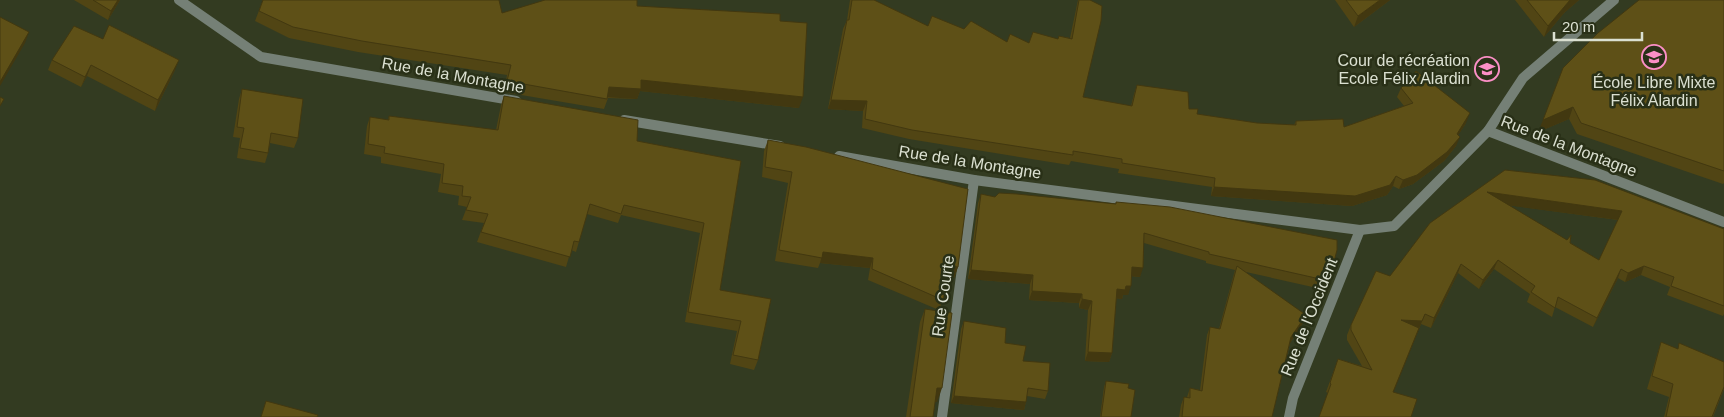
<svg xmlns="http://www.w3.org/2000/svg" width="1724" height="417" font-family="Arial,sans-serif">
  <rect width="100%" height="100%" fill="#333b21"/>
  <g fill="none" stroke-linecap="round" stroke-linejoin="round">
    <g stroke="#758076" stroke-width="10">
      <polyline points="179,0 261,57 516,101"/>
      <polyline points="624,120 780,146"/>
      <polyline points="1488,131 1724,222"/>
      <polyline points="839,156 974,180 1360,230 1394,226 1488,131 1523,78 1614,0"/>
      <polyline points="942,417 974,180"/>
      <polyline points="1289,417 1293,398 1360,230"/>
    </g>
  </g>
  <g fill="#514514" fill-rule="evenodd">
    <polygon points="74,0 120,0 108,20"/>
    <polygon points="263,0 502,13 588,1 780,21 799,108 640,91 637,99 608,98 604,109 504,92 507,75 358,52 289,38 255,21"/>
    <polygon points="850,0 874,0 928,26 964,29 1007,42 1029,43 1058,39 1059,36 1070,38 1078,0 1090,0 1083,97 1131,106 1134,94 1137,85 1189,109 1197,114 1257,123 1294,125 1296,121 1344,127 1404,106 1397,97 1401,88 1466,123 1458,135 1456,146 1444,161 1413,184 1399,189 1393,186 1387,195 1352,206 1211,196 1212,187 1118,173 1119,169 1071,161 1069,165 909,139 862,128 863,111 828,109 843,29 847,20"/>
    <polygon points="1335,0 1390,0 1354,27"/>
    <polygon points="1515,0 1579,0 1564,13 1544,37"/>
    <polygon points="1724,0 1724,183 1723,184 1577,134 1569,119 1538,132"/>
    <polygon points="52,60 175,70 155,111 87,76 81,87 48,70"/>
    <polygon points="242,89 298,138 294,148 270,143 268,153 265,163 237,158 240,138 233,137 239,99"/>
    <polygon points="504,96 637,141 741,161 720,290 771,299 758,360 754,370 730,364 737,331 685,322 700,233 621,215 618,223 587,214 576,252 571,250 566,267 477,242 484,223 462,220 467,207 458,205 459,196 438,192 441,174 381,163 381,157 364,154 367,126 370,117 388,120 389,116 496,130 501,105"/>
    <polygon points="768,140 958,267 954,278 948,277 943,300 939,310 868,280 870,268 820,263 818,268 775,261 788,183 762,177 764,151"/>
    <path d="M1505,170l219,59v85l-1,2 -56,-21 3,-8 -29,-12 -16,7 -7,-4 -25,49 -38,-20 -3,10 -25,-15 3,-8 -36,-25 -15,20 -21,-16 -27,55 -10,-4 -28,68 -65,1 -2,-1 12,-33 24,7 -15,-26v-5l4,-10 39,-49zM1508,205l110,15 -19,40z"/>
    <polygon points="999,193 1329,281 1326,290 1246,272 1303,323 1290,343 1272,417 1179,417 1181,405 1184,397 1187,397 1190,388 1200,390 1207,335 1210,327 1219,329 1235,270 1206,263 1206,261 1144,243 1140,277 1131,276 1128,295 1123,295 1122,299 1116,298 1112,353 1109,362 1085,361 1088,310 1079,308 1079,303 1029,300 1030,284 968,279 978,203 981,194 995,197"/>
    <polygon points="925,309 937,402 935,402 933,417 906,417 920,322"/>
    <polygon points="964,321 1005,343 1023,361 1048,391 1045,399 1027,396 1024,410 951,403 961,329"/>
    <polygon points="1661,342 1724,389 1713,417 1664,417 1669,397 1647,389 1657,355"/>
    <polygon points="1106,381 1128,388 1131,417 1100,417 1104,387"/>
  </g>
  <g fill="#423810">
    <polygon points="118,0 120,0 108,20 111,11"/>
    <polygon points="1380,0 1390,0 1354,27 1358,16"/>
    <polygon points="1570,0 1579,0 1564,13 1544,37 1548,26"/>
    <polygon points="29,32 25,43 0,86 0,82"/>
    <polygon points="179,60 175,70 155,111 158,100"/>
    <polygon points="91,65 87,76 81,87 85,77"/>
    <polygon points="641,80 803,97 799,108 640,91 637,99 605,97 609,87"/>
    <polygon points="831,100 867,101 863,111 828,109"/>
    <polygon points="1573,107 1569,119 1538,132 1543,120"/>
    <polygon points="1470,113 1466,123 1453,143 1457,134"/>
    <polygon points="1460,137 1456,146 1444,161 1413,184 1399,189 1403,180"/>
    <polygon points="1396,176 1393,186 1387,195 1352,206 1211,196 1214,187"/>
    <polygon points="1487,192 1622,211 1619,220 1483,202"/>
    <polygon points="823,252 873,258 870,268 820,263"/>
    <polygon points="1498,260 1494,269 1479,289 1483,280"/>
    <polygon points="1461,264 1458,273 1431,328 1434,318"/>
    <polygon points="951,266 958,267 954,278 947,277"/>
    <polygon points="1644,266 1641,275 1625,282 1628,273"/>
    <polygon points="1132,267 1143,268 1140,277 1129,276"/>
    <polygon points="1621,269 1618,278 1593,327 1597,318"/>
    <polygon points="971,270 1033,275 1030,284 968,279"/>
    <polygon points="1126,286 1131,286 1128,295 1123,295 1122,299 1113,298 1117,289"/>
    <polygon points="1032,291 1082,294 1079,303 1029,300"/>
    <polygon points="1082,299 1092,301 1088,310 1079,308"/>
    <polygon points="1425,314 1421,324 1390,401 1401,320"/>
    <polygon points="1306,315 1303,323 1288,346 1291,337"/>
    <polygon points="1088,352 1112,353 1109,362 1085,361"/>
    <polygon points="937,388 942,388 937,402 932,402"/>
    <polygon points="954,396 1026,402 1024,410 951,403"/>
  </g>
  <g fill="#5e5017" stroke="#423810" fill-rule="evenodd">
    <polygon points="93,0 118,0 111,11"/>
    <polygon points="263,0 499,0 502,13 545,0 637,0 637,6 780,14 780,21 807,23 803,97 641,80 641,89 609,87 607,99 507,81 511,65 362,41 293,27 259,11"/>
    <polygon points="852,0 874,0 928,26 932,16 964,29 971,21 1007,42 1010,34 1029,43 1033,32 1058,39 1059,36 1072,39 1079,0 1090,0 1102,6 1101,21 1083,97 1132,106 1137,85 1188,92 1189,109 1198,109 1197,114 1257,123 1296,125 1296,121 1343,119 1344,127 1413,103 1401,88 1416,71 1470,113 1457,134 1460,137 1447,152 1417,175 1403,180 1396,176 1390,185 1355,196 1214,187 1215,178 1122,163 1122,159 1073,151 1073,155 912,130 865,119 867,101 831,100 847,20 849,20"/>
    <polygon points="1346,0 1380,0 1358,16"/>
    <polygon points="1527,0 1570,0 1548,26"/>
    <polygon points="1639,0 1724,0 1724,171 1581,123 1573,107 1543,120 1563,68 1598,33"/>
    <polygon points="0,17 29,32 0,82"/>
    <polygon points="109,25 179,60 158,100 91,65 85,77 52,60 74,26 103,39"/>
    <polygon points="242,89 303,99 298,138 271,133 268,153 240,148 244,128 237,127"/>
    <polygon points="504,96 638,120 637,141 741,161 720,290 771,299 758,360 733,355 741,321 688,312 704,223 624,205 621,214 590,204 579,242 574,241 570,257 481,232 488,214 466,210 471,197 462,196 463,186 442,183 444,164 384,153 385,147 368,144 370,117 389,120 389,116 498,130"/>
    <polygon points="0,97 4,99 0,106"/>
    <polygon points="768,140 806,147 968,189 958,267 951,266 943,300 872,269 873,258 823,252 822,258 779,250 792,172 765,167"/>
    <path d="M1505,170l90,10 129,49v77l-53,-20 3,-9 -30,-11 -16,7 -7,-4 -24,49 -39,-21 -3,11 -24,-16 4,-6 -37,-26 -15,20 -22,-16 -27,54 -9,-4 -3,7 -21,-1 18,8 -26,64 24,7 -6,18h-92l12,-33 -1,-1 8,-24 34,11 -21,-40v-5l25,-54 14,5 40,-53zM1487,192l135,19 -23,49 -29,-17 1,-8 -4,5z"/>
    <polygon points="999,193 1017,194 1116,204 1116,202 1170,207 1337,240 1337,250 1329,281 1209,254 1209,252 1144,233 1143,268 1132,267 1131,286 1126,286 1125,290 1117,289 1112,353 1088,352 1092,301 1082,299 1082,294 1032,291 1033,275 971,270 981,194 995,197"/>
    <polygon points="1237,266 1306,315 1291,337 1272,417 1182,417 1184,397 1190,398 1190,388 1202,391 1210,327 1220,329"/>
    <polygon points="925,309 952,313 942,388 937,388 933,417 910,417"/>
    <polygon points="964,321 1006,328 1005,343 1026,346 1023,361 1050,363 1048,391 1028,388 1026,402 954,396"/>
    <polygon points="1661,342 1678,349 1679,343 1724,362 1724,387 1712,417 1666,417 1673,384 1652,376"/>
    <polygon points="1106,381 1129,384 1128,388 1135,390 1131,417 1101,417"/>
    <polygon points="266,401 318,415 317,417 261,417"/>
  </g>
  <defs>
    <symbol id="school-ring" viewBox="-11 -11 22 22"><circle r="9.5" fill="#293017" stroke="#fb8fc6" stroke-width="1.5"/><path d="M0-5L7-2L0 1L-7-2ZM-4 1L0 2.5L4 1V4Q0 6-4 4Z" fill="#fb8fc6"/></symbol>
  </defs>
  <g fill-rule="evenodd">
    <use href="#school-ring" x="1640" y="43" width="28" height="28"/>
    <use href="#school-ring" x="1473" y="55" width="28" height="28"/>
  </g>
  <g text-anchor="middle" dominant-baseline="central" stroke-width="5" stroke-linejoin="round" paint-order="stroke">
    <g font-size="16" fill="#dbe0d1" stroke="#293017" text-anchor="end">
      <text x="1470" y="60">Cour de récréation<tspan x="1470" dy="18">Ecole Félix Alardin</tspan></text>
      <text x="1654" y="82" text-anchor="middle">École Libre Mixte<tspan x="1654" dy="18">Félix Alardin</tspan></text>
    </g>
    <g font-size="16" fill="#dbe0d1" stroke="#293017">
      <text transform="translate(453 75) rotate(10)">Rue de la Montagne</text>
      <text transform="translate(1569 146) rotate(21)">Rue de la Montagne</text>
      <text transform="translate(970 162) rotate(9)">Rue de la Montagne</text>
      <text transform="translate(943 296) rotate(-82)">Rue Courte</text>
      <text transform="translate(1309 317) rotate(-68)">Rue de l'Occident</text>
    </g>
  </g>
  <path d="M1554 32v8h88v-8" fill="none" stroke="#dbe0d1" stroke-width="2.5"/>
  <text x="1562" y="32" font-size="15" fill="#dbe0d1" stroke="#293017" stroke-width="4" paint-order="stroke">20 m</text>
</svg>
